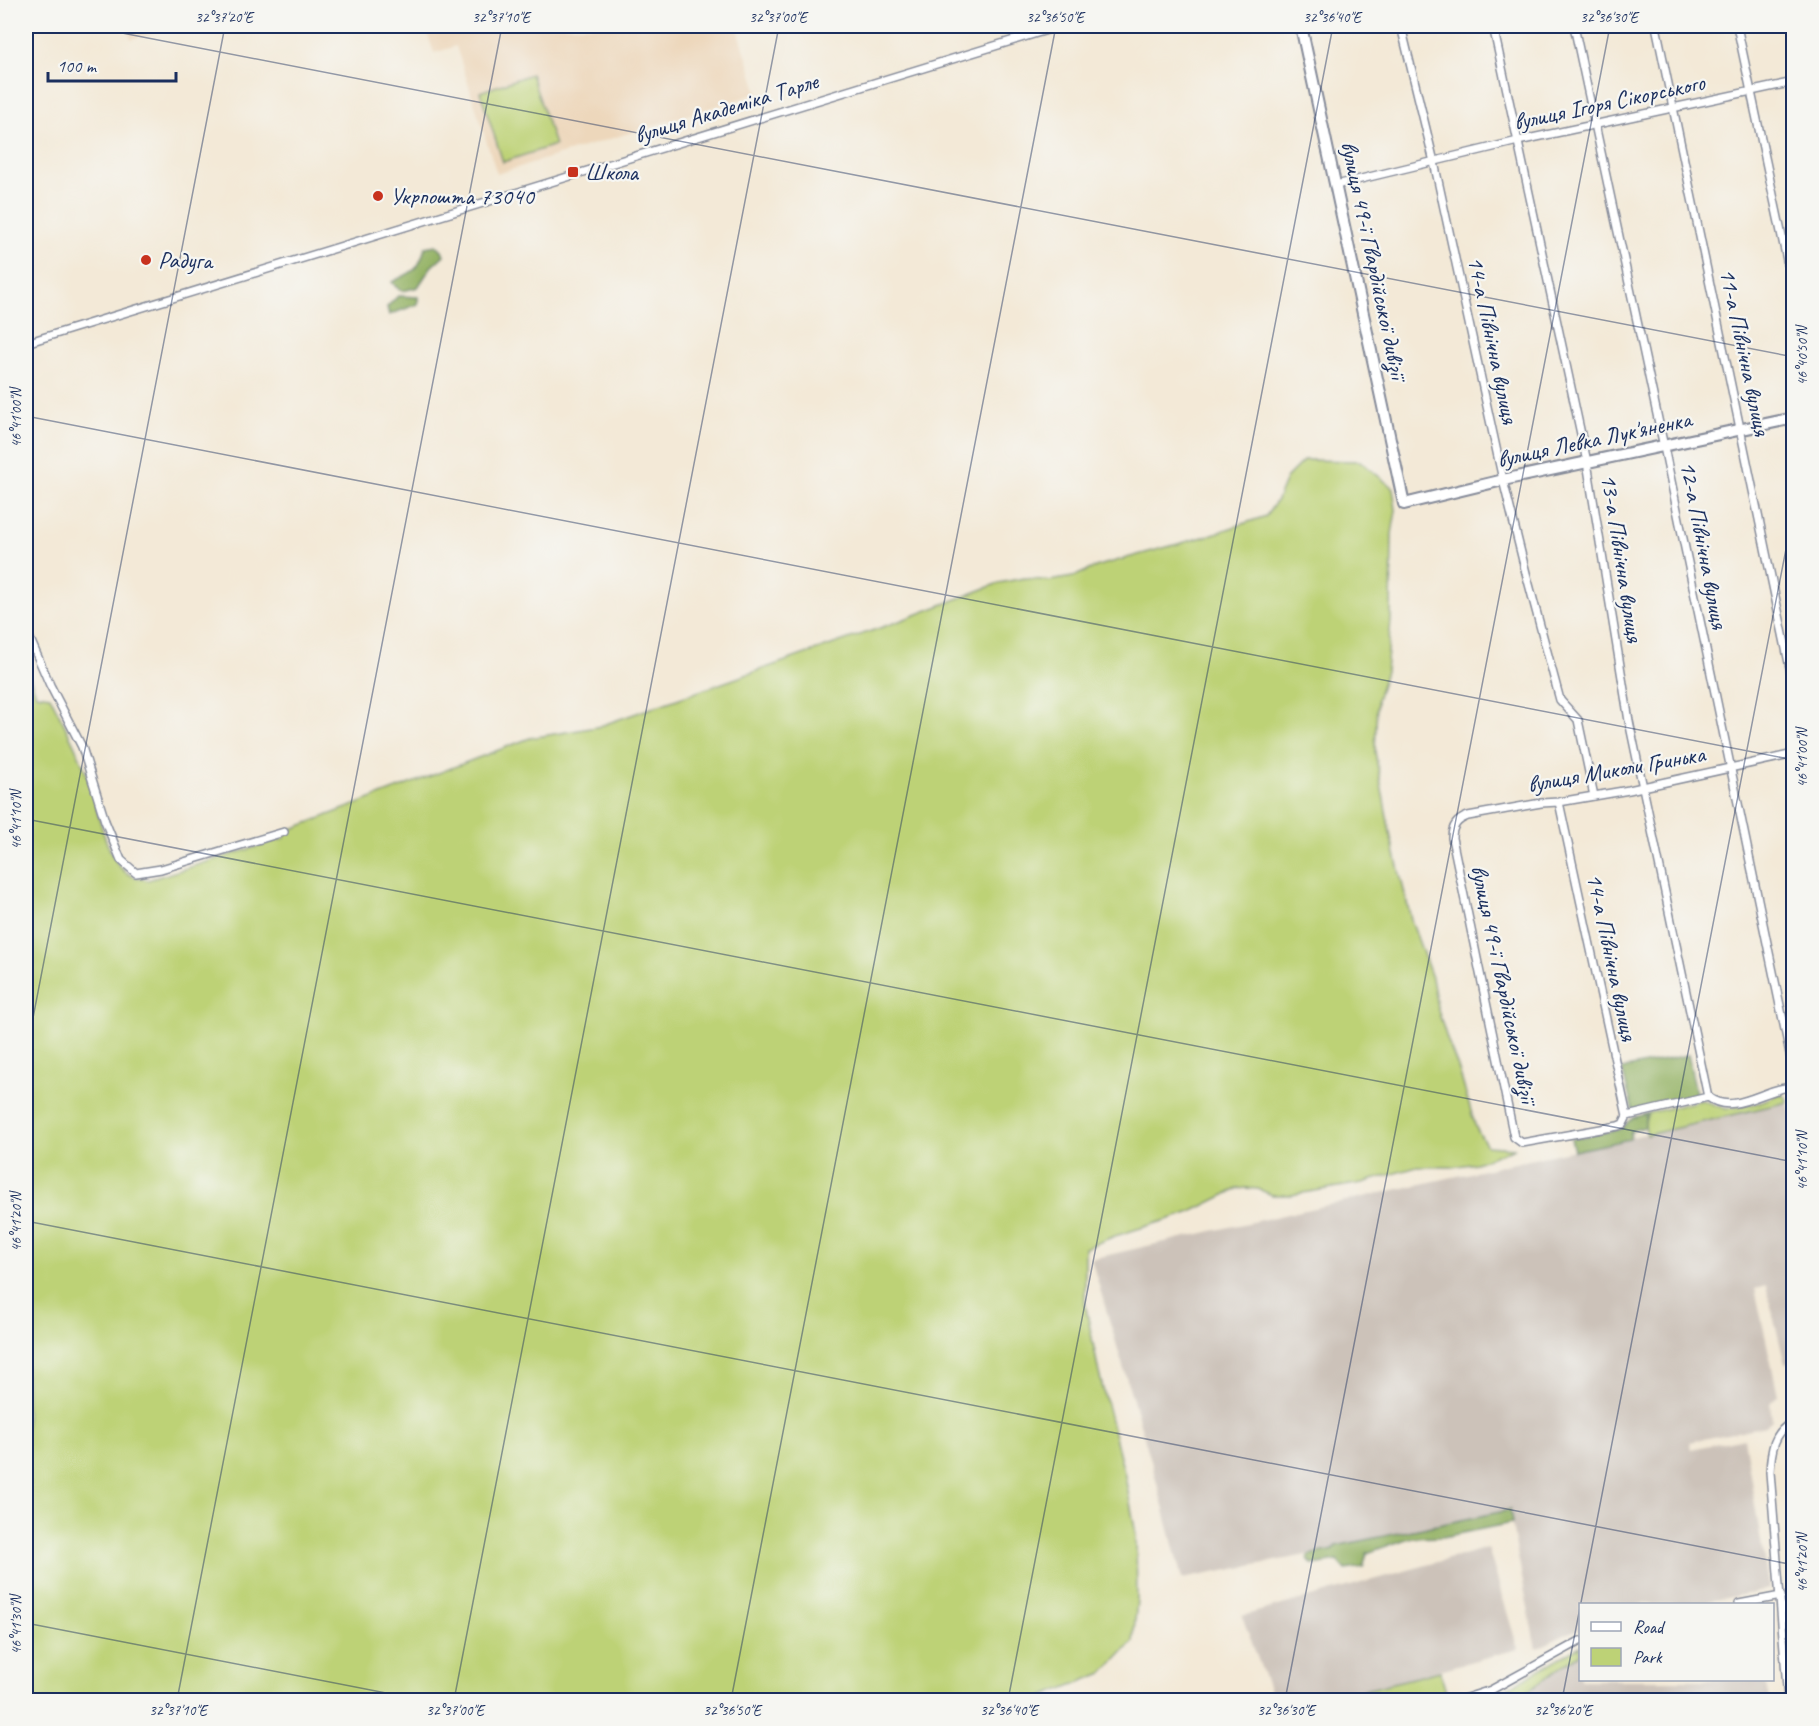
<svg xmlns="http://www.w3.org/2000/svg" width="1819" height="1726" font-family="Caveat,sans-serif">
  <rect width="100%" height="100%" fill="#f6f6f2"/>
  <filter id="ink" filterUnits="userSpaceOnUse"><feTurbulence type="fractalNoise" baseFrequency=".0167" numOctaves="2"/><feDisplacementMap in="SourceGraphic" scale="12" xChannelSelector="R" yChannelSelector="G"/><feConvolveMatrix kernelMatrix="1 2 1 2 8 2 1 2 1" color-interpolation-filters="sRGB"/></filter>
  <filter id="wash" filterUnits="userSpaceOnUse"><feTurbulence type="fractalNoise" baseFrequency=".008" numOctaves="4" result="noise"/><feDisplacementMap in="SourceGraphic" scale="24" xChannelSelector="R" yChannelSelector="G"/><feGaussianBlur stdDeviation="1.35" result="paint"/><feColorMatrix in="noise" values="0 0 0 0 0 0 0 0 0 0 0 0 0 0 0 0 0 1.4 0 .05"/><feComposite in="paint" operator="in"/></filter>
  <g filter="url(#wash)">
    <rect width="100%" height="100%" fill="#f3e9d7"/>
    <g fill="#edd7bb">
      <polygon points="127,26 181,26 131,39"/>
      <polygon points="425,26 737,26 758,93 497,174 456,46 434,53"/>
    </g>
    <g fill="#ccc2b9">
      <polygon points="1788,1102 1794,1129 1793,1362 1785,1364 1766,1286 1755,1289 1778,1395 1770,1403 1772,1420 1765,1426 1689,1442 1691,1449 1744,1438 1769,1590 1693,1604 1580,1604 1580,1630 1570,1632 1536,1649 1510,1516 1182,1579 1150,1457 1091,1259 1212,1231"/>
      <polygon points="1488,1548 1518,1649 1326,1700 1273,1700 1242,1616"/>
      <polygon points="1580,1653 1580,1680 1765,1680 1769,1700 1519,1700 1518,1698"/>
    </g>
    <g fill="#bdd276" stroke="#6c806a" stroke-width="1.5">
      <polygon points="531,74 555,145 503,162 480,92"/>
      <path d="M1304,460l56,1 33,27 3,22 -4,24 -1,86 -5,51 -9,29 -2,52 16,86 21,85 20,55 5,29 11,35 10,25 18,61 11,18 28,2 -39,15 -24,4h-35l-55,16 -71,12h-19l-14,-6 -11,-1 -10,1 -48,24 -74,23 -30,12v55l14,70 26,103 11,58 1,66 -4,42 -30,31 -69,27h-1008v-1032l10,26 14,2c13,26 27,52 37,79 9,26 15,66 30,88 8,12 18,15 31,17l137,-42 -1,-6 246,-94 67,-11 297,-104 105,-40 25,-5 25,3 24,-4 25,-11 109,-30 59,-20 11,-16 10,-23z"/>
      <path d="M1780,1094l5,2 3,6 -141,33c-2,-9 -4,-15 2,-22l53,-13 24,9 29,-5z"/>
      <polygon points="1580,1646 1580,1653 1519,1698 1519,1700 1479,1700 1491,1698"/>
      <polygon points="1440,1671 1447,1696 1425,1700 1326,1700"/>
    </g>
    <g fill="#96b467" stroke="#587262" stroke-width="1.5">
      <path d="M436,245l6,5 2,5 -13,12 -13,20 -15,4 -7,-4 -4,-5c21,-11 27,-10 33,-35z"/>
      <polygon points="398,296 418,297 418,304 389,315 387,307"/>
      <polygon points="1688,1055 1697,1098 1633,1111 1622,1069"/>
      <polygon points="1649,1113 1645,1118 1645,1127 1631,1131 1630,1139 1574,1151 1571,1139 1621,1129 1632,1118"/>
      <polygon points="1510,1510 1512,1523 1443,1537 1409,1538 1367,1553 1363,1567 1346,1570 1338,1561 1313,1565 1307,1559 1309,1555 1333,1550 1336,1546"/>
    </g>
  </g>
  <g filter="url(#ink)">
    <g fill="none" stroke-linecap="round" stroke-linejoin="round">
      <defs>
        <g id="street">
          <polyline points="1401,26 1434,162 1503,480 1526,573 1560,700 1578,720 1594,796"/>
          <polyline points="1493,26 1587,462 1629,721 1708,1097"/>
          <polyline points="1574,26 1664,447 1794,1073"/>
          <polyline points="1656,26 1794,687"/>
          <polyline points="1737,26 1794,293"/>
          <polyline points="1336,185 1518,141 1794,82"/>
          <polyline points="26,343 1060,26"/>
          <polyline points="26,630 50,685 82,747 105,821 121,860 136,873 161,869 284,832"/>
          <path d="M1559,802l68,314 -4,8 -5,2 -96,17 -8,-6 -62,-299c0,-12 5,-18 16,-22l73,-13 18,-1 70,-12 165,-36"/>
          <polyline points="1790,1088 1794,1103"/>
          <path d="M1627,1116l81,-19c22,17 50,-3 72,-8 6,-2 8,0 14,-4"/>
          <polyline points="1739,1604 1781,1596"/>
          <polyline points="1460,1700 1491,1690 1580,1641"/>
          <path d="M1788,1700l-18,-228c1,-21 3,-40 24,-51"/>
        </g>
        <polyline id="secondary" points="1301,26 1404,504 1503,480 1794,418"/>
      </defs>
      <use href="#street" stroke="#878c9a" stroke-width="10"/>
      <use href="#secondary" stroke="#878c9a" stroke-width="14"/>
      <use href="#street" stroke="#fff" stroke-width="7"/>
      <use href="#secondary" stroke="#fff" stroke-width="10"/>
    </g>
  </g>
  <path fill="none" stroke="#1b2f5e" stroke-width="1.5" stroke-opacity="0.45" d="M86,26l1708,331M26,416l1768,344M26,819l1768,343M26,1054l199,-1028M26,1221l1768,344M26,1623l396,77M177,1700l325,-1674M454,1700l325,-1674M731,1700l325,-1674M1008,1700l325,-1674M1285,1700l325,-1674M1562,1700l232,-1192"/>
  <g fill="#c8321e" stroke="#f6f6f2" stroke-width="2">
    <rect x="567" y="166" width="12" height="12" rx="3"/>
    <circle cx="378" cy="196" r="6"/>
    <circle cx="146" cy="260" r="6"/>
  </g>
  <g text-anchor="middle" dominant-baseline="central" stroke-width="4.5" stroke-linejoin="round" paint-order="stroke">
    <g font-size="24" fill="#1b2f5e" stroke="#f6f6f2">
      <text transform="translate(1609 102) rotate(-12)">вулиця Ігоря Сікорського</text>
      <text transform="translate(726 108) rotate(-17)">вулиця Академіка Тарле</text>
      <text transform="translate(1374 260) rotate(78)">вулиця 49-ї Гвардійської дивізії</text>
      <text transform="translate(1493 340) rotate(78)">14-а Північна вулиця</text>
      <text transform="translate(1745 352) rotate(78)">11-а Північна вулиця</text>
      <text transform="translate(1594 439) rotate(-12)">вулиця Левка Лук'яненка</text>
      <text transform="translate(1704 545) rotate(79)">12-а Північна вулиця</text>
      <text transform="translate(1622 558) rotate(81)">13-а Північна вулиця</text>
      <text transform="translate(1616 769) rotate(-10)">вулиця Миколи Гринька</text>
      <text transform="translate(1612 957) rotate(78)">14-а Північна вулиця</text>
      <text transform="translate(1504 984) rotate(78)">вулиця 49-ї Гвардійської дивізії</text>
    </g>
    <g font-size="24" fill="#1b2f5e" stroke="#f6f6f2" text-anchor="start">
      <text x="585" y="172">Школа</text>
      <text x="390" y="196">Укрпошта 73040</text>
      <text x="158" y="260">Радуга</text>
    </g>
  </g>
  <rect width="1819" height="1726" fill="none" stroke="#f6f6f2" stroke-width="66"/>
  <rect x="1579" y="1603" width="195" height="78" fill="#f6f6f2" stroke="#9ea6b7" stroke-width="1.5"/>
  <rect x="1591" y="1622" width="30" height="9" fill="#ffffff" stroke="#9ea6b7" stroke-width="1.5"/>
  <text x="1633" y="1633" font-size="18" fill="#1b2f5e">Road</text>
  <rect x="1591" y="1648" width="30" height="18" fill="#bdd276" stroke="#9ea6b7" stroke-width="1.5"/>
  <text x="1633" y="1663" font-size="18" fill="#1b2f5e">Park</text>
  <path d="M48 72v9h128v-9" fill="none" stroke="#1b2f5e" stroke-width="3"/>
  <text x="57" y="72" font-size="18" fill="#1b2f5e" stroke="#f6f6f2" stroke-width="4.5" paint-order="stroke">100 m</text>
  <rect x="33" y="33" width="1753" height="1660" fill="none" stroke="#1b2f5e" stroke-width="2"/>
  <g font-size="15" text-anchor="middle" fill="#1b2f5e">
    <text x="224" y="22">32°37'20"E</text>
    <text x="501" y="22">32°37'10"E</text>
    <text x="778" y="22">32°37'00"E</text>
    <text x="1055" y="22">32°36'50"E</text>
    <text x="1332" y="22">32°36'40"E</text>
    <text x="1609" y="22">32°36'30"E</text>
    <text transform="translate(1802 356) rotate(-90)" y="5">46°40'50"N</text>
    <text transform="translate(16 418) rotate(-90)" y="5">46°41'00"N</text>
    <text transform="translate(1802 758) rotate(-90)" y="5">46°41'00"N</text>
    <text transform="translate(16 820) rotate(-90)" y="5">46°41'10"N</text>
    <text transform="translate(1802 1161) rotate(-90)" y="5">46°41'10"N</text>
    <text transform="translate(16 1222) rotate(-90)" y="5">46°41'20"N</text>
    <text transform="translate(1802 1563) rotate(-90)" y="5">46°41'20"N</text>
    <text transform="translate(16 1625) rotate(-90)" y="5">46°41'30"N</text>
    <text x="178" y="1715">32°37'10"E</text>
    <text x="455" y="1715">32°37'00"E</text>
    <text x="732" y="1715">32°36'50"E</text>
    <text x="1009" y="1715">32°36'40"E</text>
    <text x="1286" y="1715">32°36'30"E</text>
    <text x="1563" y="1715">32°36'20"E</text>
  </g>
</svg>
